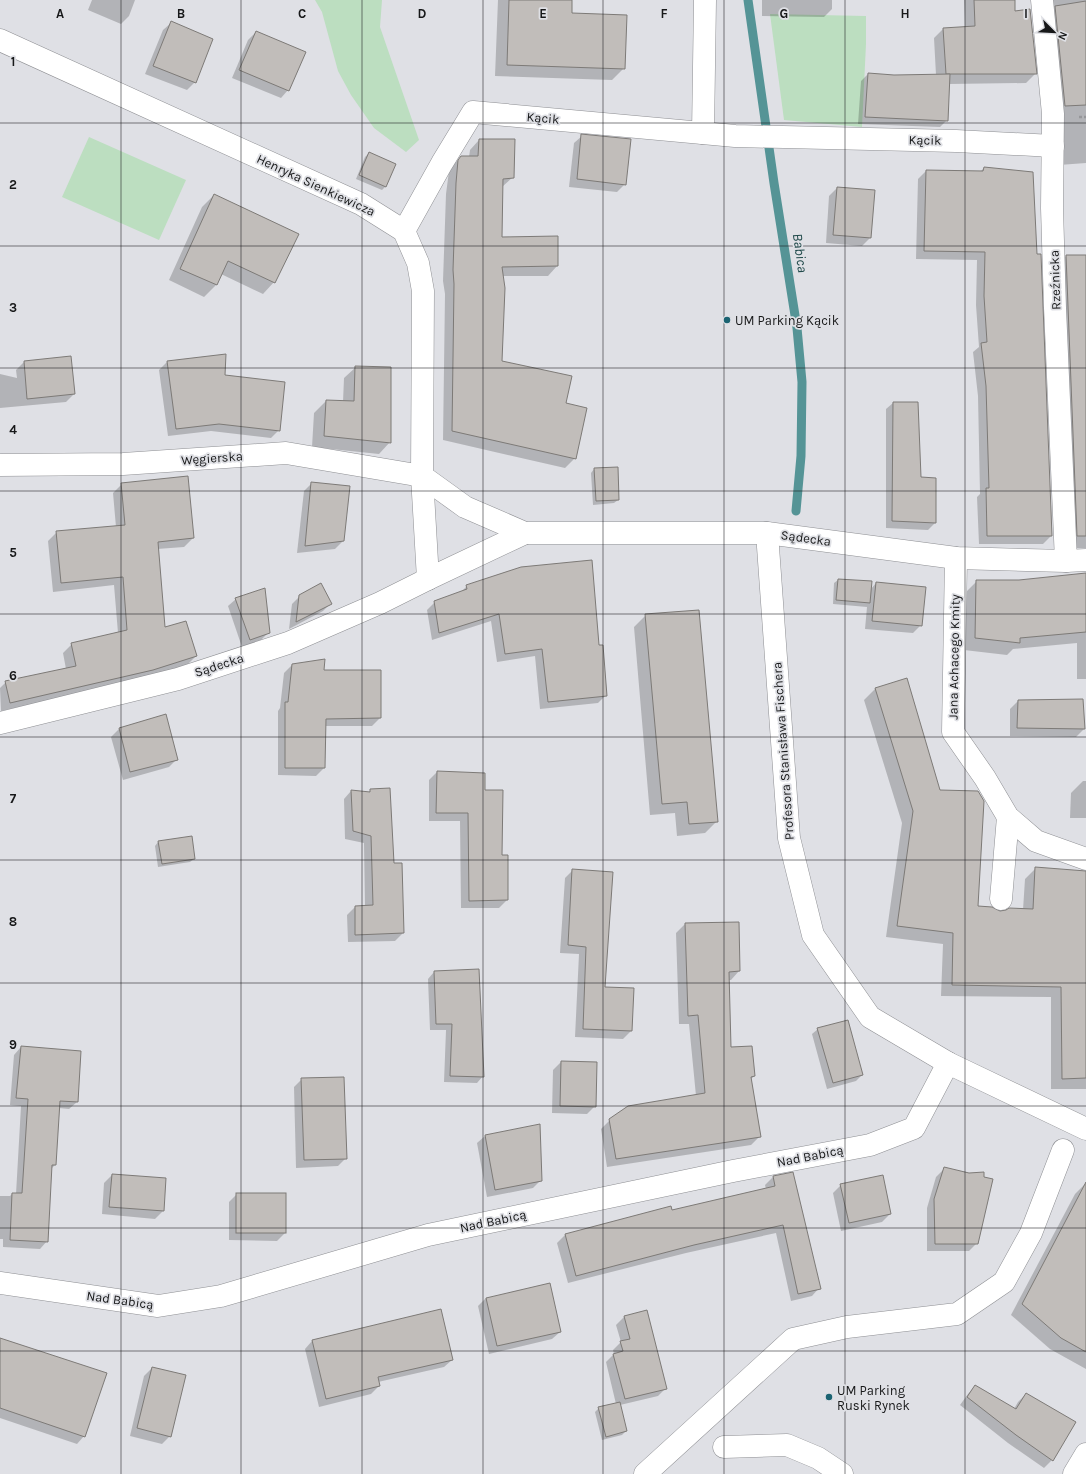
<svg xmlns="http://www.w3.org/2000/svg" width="1086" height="1474" font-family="Karla,sans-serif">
  <rect width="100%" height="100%" fill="#dfe0e5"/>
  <g fill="#bcdec0">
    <polygon points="315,0 382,0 380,27 419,140 406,152 374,128 351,95 338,71 322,12"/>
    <polygon points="770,14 866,16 866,44 862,127 784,120"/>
    <polygon points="89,137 186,180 159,240 62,197"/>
  </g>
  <g fill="#0003">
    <polygon points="92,0 135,0 129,16 121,24 88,10"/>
    <polygon points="498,0 571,0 571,14 624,68 612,80 495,76"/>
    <polygon points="762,0 832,0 832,9 824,17 762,16"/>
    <polygon points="964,0 1014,0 1014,12 1036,73 1026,83 949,84 947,120 940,127 858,124 861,81 868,74 894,76 936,75 934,38 943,29 965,27"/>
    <polygon points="1047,0 1086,0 1086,163 1059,165"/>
    <polygon points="171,23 212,39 195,82 187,90 145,74 163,30"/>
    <polygon points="256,32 288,90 281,98 232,78 248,40"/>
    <polygon points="582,136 625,184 617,192 569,187 574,143"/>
    <polygon points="479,140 513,177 502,187 501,238 557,266 548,276 502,276 501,361 565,404 575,458 565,468 443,440 445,294 443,281 446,194 449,171 451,167 461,157 469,157 470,150"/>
    <polygon points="369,153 386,186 382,190 356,179 365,157"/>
    <polygon points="984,168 1051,536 1043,544 979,544 977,497 980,494 978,396 973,352 979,347 976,305 977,260 916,259 918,179 926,171 980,172"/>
    <polygon points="837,188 870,238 862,246 826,243 829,196"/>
    <polygon points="214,195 274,282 263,294 221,274 216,285 204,297 169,280 202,207"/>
    <polygon points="1066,256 1086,256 1086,548 1066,548 1055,267"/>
    <polygon points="24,362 74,394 66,402 0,408 0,374 17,378 16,370"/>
    <polygon points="167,362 223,376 279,430 271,438 211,431 168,436 159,370"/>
    <polygon points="356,367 390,442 379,454 312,447 314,413 326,401 343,402 344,378"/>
    <polygon points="893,403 935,523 928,530 886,528 886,409"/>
    <polygon points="594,469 618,500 614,503 593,505 591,473"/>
    <polygon points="312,483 343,541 335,549 297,553 304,491"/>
    <polygon points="122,484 193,538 184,547 157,549 164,628 196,656 187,665 143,679 1,711 0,688 6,682 66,669 63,653 72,644 118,633 114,585 53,592 48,541 57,532 116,527 113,493"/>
    <polygon points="1086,574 1086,679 1077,679 1077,643 1013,649 1007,655 964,650 965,593 977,581 1019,581"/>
    <polygon points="838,580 871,589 876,583 921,625 913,633 865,629 867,607 833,604 834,583"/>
    <polygon points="467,586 598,646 606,695 598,703 540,709 535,656 497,662 491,621 432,640 427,610 435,602 461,592"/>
    <polygon points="300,596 330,604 323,611 289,629 292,604"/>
    <polygon points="236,599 269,632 261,640 242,647 228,606"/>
    <polygon points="646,615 717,821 705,833 677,836 675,813 650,815 634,627"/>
    <polygon points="292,665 323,671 380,718 372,726 325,726 324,768 316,776 278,775 278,711 280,708 284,673"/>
    <polygon points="875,689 939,791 977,907 1000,912 1023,910 1025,879 1036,868 1086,873 1086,1089 1051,1089 1051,997 941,996 943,944 886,937 902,823 864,700"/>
    <polygon points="1082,700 1084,729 1076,737 1010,736 1010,709 1018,701"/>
    <polygon points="119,729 177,759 169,767 123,780 111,737"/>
    <polygon points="437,772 484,791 501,856 507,900 499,908 461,908 460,821 429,821 429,780"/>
    <polygon points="1083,781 1086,781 1086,818 1070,818 1071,793"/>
    <polygon points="371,790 393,864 403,933 395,941 348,942 347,915 355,907 365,907 364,843 345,839 344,799 351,791 368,793"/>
    <polygon points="158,842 194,859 190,862 158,867 155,846"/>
    <polygon points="573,870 604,988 633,989 631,1031 623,1039 575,1037 579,954 560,953 565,878"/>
    <polygon points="685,924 739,971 731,980 728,980 730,1048 754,1076 751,1079 760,1136 751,1145 607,1167 601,1129 610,1120 696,1096 689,1024 679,1024 676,933"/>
    <polygon points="434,972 483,1076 477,1083 444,1082 446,1030 430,1030 428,979"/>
    <polygon points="818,1029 862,1075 856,1081 827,1089 812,1034"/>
    <polygon points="21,1047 77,1102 69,1109 59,1108 55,1165 51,1169 47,1241 40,1249 3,1247 3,1239 0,1239 0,1196 10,1196 12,1194 16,1194 21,1106 10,1105 14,1055"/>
    <polygon points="561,1062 595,1106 587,1114 552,1113 553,1070"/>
    <polygon points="302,1079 346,1158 338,1166 296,1168 294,1087"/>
    <polygon points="539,1126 541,1180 533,1188 487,1197 477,1143 485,1136"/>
    <polygon points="944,1169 977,1243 969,1251 927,1251 927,1208 936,1177"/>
    <polygon points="792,1173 819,1288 812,1296 791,1301 776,1233 686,1253 568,1283 557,1243 565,1235 766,1189 765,1185 773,1177"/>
    <polygon points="112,1175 165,1179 163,1211 155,1219 102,1214 104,1183"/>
    <polygon points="1086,1183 1086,1369 1050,1349 1011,1315 1075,1194"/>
    <polygon points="841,1185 890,1214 882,1222 841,1231 833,1193"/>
    <polygon points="237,1194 285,1233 277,1241 229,1240 229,1202"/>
    <polygon points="486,1298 560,1332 552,1339 489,1354 478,1306"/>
    <polygon points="624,1317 666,1388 658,1396 620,1405 626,1431 622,1435 602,1440 595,1412 599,1408 616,1404 606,1362 614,1354 613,1350 621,1342 616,1325"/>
    <polygon points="0,1339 84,1436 77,1444 0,1418"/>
    <polygon points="312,1341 452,1360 444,1367 378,1382 379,1386 371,1394 319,1407 305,1349"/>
    <polygon points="152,1368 170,1436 162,1444 130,1436 144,1376"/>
    <polygon points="975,1386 1014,1409 1018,1402 1026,1394 1075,1422 1052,1460 1044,1468 1008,1443 960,1405 968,1394"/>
  </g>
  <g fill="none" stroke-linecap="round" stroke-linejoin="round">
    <polyline stroke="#559496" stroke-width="9" points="748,0 774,183 797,328 802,382 801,456 796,511"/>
  </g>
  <g fill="#c1bdba" stroke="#7d7a77">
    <polygon points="509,0 572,0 572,13 627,15 625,69 507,65"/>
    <polygon points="974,0 1015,0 1015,11 1030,9 1037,74 946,74 943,28 975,26"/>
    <polygon points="1086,1 1086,105 1065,106 1055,6"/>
    <polygon points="171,21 213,39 196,83 153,66"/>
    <polygon points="256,31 306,52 289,91 239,70"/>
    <polygon points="868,73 894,75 950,74 948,121 865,117"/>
    <polygon points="581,134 631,139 626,185 577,179"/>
    <polygon points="479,139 515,139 514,178 503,179 502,237 558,236 558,266 502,267 505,288 502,361 572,376 566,403 587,408 576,459 452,431 454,284 453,270 456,183 458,160 461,156 478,156"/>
    <polygon points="369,152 396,164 386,187 359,175"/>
    <polygon points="984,167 1033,172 1037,254 1041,254 1052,536 987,536 986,488 989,488 986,386 981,343 987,342 984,296 985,252 924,251 926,170 983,171"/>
    <polygon points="837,187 875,190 871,238 833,235"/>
    <polygon points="214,194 299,234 275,283 228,261 217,285 180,269"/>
    <polygon points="1066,255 1086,255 1086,536 1077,536"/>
    <polygon points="226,354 225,375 285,382 280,431 219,424 176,429 167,361"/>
    <polygon points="71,356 75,394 27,399 24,361"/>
    <polygon points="355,366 391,367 391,443 324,436 326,400 354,401"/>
    <polygon points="893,402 918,402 921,477 936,478 936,523 892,521"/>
    <polygon points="618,467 619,500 596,501 594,468"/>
    <polygon points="188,476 194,538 158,542 165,627 186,621 197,656 153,670 10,703 5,681 76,666 71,643 127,630 123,577 61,583 56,531 125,525 121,483"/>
    <polygon points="311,482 350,486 344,541 305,546"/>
    <polygon points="592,560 599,645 603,645 607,696 548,702 542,649 505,654 499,614 439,633 434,601 467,589 466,585 521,567"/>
    <polygon points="1086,573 1086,632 1020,638 1020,643 975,638 976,580 1019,580"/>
    <polygon points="838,579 872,581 870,603 836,600"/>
    <polygon points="876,582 926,587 922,626 872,621"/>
    <polygon points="321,583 332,604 296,622 299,595"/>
    <polygon points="265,588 270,633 250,640 235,598"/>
    <polygon points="699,610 718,822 689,824 687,802 662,804 645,614"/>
    <polygon points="325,659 324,670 381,670 381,718 326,719 325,768 285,768 285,702 288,702 292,664"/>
    <polygon points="907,678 940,790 978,791 984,801 978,906 992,907 1000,911 1006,910 1009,908 1033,909 1035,867 1086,871 1086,1078 1062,1079 1061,987 952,985 953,933 897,926 913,811 875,688"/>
    <polygon points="1083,699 1085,729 1017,728 1018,700"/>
    <polygon points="166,714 178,760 130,772 119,728"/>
    <polygon points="437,771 485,773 485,790 503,790 502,855 508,855 508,900 469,901 468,813 436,813"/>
    <polygon points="390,788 394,863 402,863 404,933 355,935 355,906 373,905 371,836 353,831 351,790 370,792 370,789"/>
    <polygon points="192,836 195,859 162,864 158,841"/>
    <polygon points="572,869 613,872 605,987 634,988 632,1031 583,1029 586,947 568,945"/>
    <polygon points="739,922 740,971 729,972 731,1047 752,1046 755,1076 751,1077 761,1137 616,1159 609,1119 628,1106 705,1093 698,1015 688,1016 685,923"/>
    <polygon points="479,969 484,1077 450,1076 452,1024 436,1024 434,971"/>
    <polygon points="848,1020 863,1075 833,1083 817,1028"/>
    <polygon points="21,1046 81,1051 78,1102 60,1101 56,1165 52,1165 48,1242 10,1240 12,1193 22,1193 28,1099 16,1098"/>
    <polygon points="561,1061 597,1062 596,1107 560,1106"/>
    <polygon points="344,1077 347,1159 304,1160 301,1078"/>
    <polygon points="540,1124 542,1181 495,1190 485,1135"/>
    <polygon points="944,1167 969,1173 984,1172 984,1177 993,1179 978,1244 935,1244 934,1199"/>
    <polygon points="793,1172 821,1289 798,1294 783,1225 694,1245 576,1276 565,1234 671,1206 672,1210 775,1186 773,1176"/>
    <polygon points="112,1174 166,1178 164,1211 109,1207"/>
    <polygon points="883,1175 891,1214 849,1223 840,1184"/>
    <polygon points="1086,1182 1086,1352 1061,1338 1022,1304"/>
    <rect x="236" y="1193" width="50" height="40"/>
    <polygon points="550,1283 561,1332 497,1346 486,1298"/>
    <polygon points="441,1309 453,1360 378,1377 380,1386 326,1399 312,1340"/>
    <polygon points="647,1310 667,1389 625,1399 613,1354 623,1351 620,1341 630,1339 624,1316"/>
    <polygon points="0,1338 107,1373 85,1437 0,1408"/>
    <polygon points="152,1367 186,1375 171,1437 137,1428"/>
    <polygon points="975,1385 1016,1409 1026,1393 1076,1422 1053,1461 1016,1435 967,1397"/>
    <polygon points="620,1402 627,1431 606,1437 598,1407"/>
  </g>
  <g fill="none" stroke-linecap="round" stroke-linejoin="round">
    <defs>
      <g id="minor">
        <polyline points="1042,0 1053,114 1052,208 1055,308 1066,561"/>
        <polyline points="0,40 361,204 404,231 418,263 423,291 422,476 428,579"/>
        <polyline points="703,133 705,0"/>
        <polyline points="404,231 442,163 473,112 735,136 956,141 1053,146"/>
        <polyline points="0,465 123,464 286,453 422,476 465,507 525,533 767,533 956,558 1066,561 1086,560"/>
        <polyline points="767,533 789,838 813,935 870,1017 948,1063 1086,1129"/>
        <polyline points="956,558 953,732 985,778 1008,817 1036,841 1086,859"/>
        <polyline points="0,723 178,679 288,643 380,603 428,579 525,533"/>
        <polyline points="1001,899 1008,817"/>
        <polyline points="0,1283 158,1306 221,1296 428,1235 733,1171 870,1145 914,1128 948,1063"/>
        <polyline points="724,1447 787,1445 818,1458 842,1474"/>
        <polyline points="645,1474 793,1339 847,1327 957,1314 1004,1282 1031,1233 1063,1150"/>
        <polyline points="1074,1474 1086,1454"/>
      </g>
    </defs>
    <use href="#minor" stroke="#8e8f93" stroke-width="23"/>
    <polyline stroke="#96979a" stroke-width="2.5" stroke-dasharray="3 2" stroke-linecap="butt" points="1079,117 1086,117"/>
    <use href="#minor" stroke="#fff" stroke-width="22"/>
  </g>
  <path fill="none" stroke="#171819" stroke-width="1" stroke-opacity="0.55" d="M121,0v1474M241,0v1474M362,0v1474M483,0v1474M603,0v1474M724,0v1474M845,0v1474M965,0v1474M0,123h1086M0,246h1086M0,368h1086M0,491h1086M0,614h1086M0,737h1086M0,860h1086M0,983h1086M0,1106h1086M0,1228h1086M0,1351h1086"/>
  <g fill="#1b6372" stroke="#dfe0e5" stroke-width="1.5">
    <circle cx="727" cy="320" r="4"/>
    <circle cx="829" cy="1397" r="4"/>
  </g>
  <g text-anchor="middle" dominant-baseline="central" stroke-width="3.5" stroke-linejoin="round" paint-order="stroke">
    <g font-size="13" fill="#171819" stroke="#dfe0e5">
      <text transform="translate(543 118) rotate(5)">Kącik</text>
      <text transform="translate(925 140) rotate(1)">Kącik</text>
      <text transform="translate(316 185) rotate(25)">Henryka Sienkiewicza</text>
      <text transform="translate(1055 280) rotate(-92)">Rzeźnicka</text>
      <text transform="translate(212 458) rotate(-4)">Węgierska</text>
      <text transform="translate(806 538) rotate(8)">Sądecka</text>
      <text transform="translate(954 657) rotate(-89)">Jana Achacego Kmity</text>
      <text transform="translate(219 665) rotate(-18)">Sądecka</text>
      <text transform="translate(783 751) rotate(-94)">Profesora Stanisława Fischera</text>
      <text transform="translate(810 1156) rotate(-11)">Nad Babicą</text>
      <text transform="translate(493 1221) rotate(-12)">Nad Babicą</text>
      <text transform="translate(120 1300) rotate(8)">Nad Babicą</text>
    </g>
    <g font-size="13" fill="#171819" stroke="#dfe0e5" text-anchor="start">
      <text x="735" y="320">UM Parking Kącik</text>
      <text x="837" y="1390">UM Parking<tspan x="837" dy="15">Ruski Rynek</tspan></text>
    </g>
    <g font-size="14" font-style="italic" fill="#214a4b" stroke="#dfe0e5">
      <text transform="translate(800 253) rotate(82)">Babica</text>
    </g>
  </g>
  <g font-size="13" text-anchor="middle" font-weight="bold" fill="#171819" stroke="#dfe0e5" stroke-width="3.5" stroke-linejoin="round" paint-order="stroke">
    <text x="60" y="18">A</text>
    <text x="181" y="18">B</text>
    <text x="302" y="18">C</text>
    <text x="422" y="18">D</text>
    <text x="543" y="18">E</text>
    <text x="664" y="18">F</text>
    <text x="784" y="18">G</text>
    <text x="905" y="18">H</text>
    <text x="1026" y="18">I</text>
    <text x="13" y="66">1</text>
    <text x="13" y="189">2</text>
    <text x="13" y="312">3</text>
    <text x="13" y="434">4</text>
    <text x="13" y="557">5</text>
    <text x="13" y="680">6</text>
    <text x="13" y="803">7</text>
    <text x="13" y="926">8</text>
    <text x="13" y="1049">9</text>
  </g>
  <g transform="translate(1054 32) rotate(114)" stroke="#dfe0e5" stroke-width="3" paint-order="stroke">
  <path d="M0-3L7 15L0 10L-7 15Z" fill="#171819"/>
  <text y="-6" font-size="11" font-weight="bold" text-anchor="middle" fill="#171819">N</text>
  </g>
</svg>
